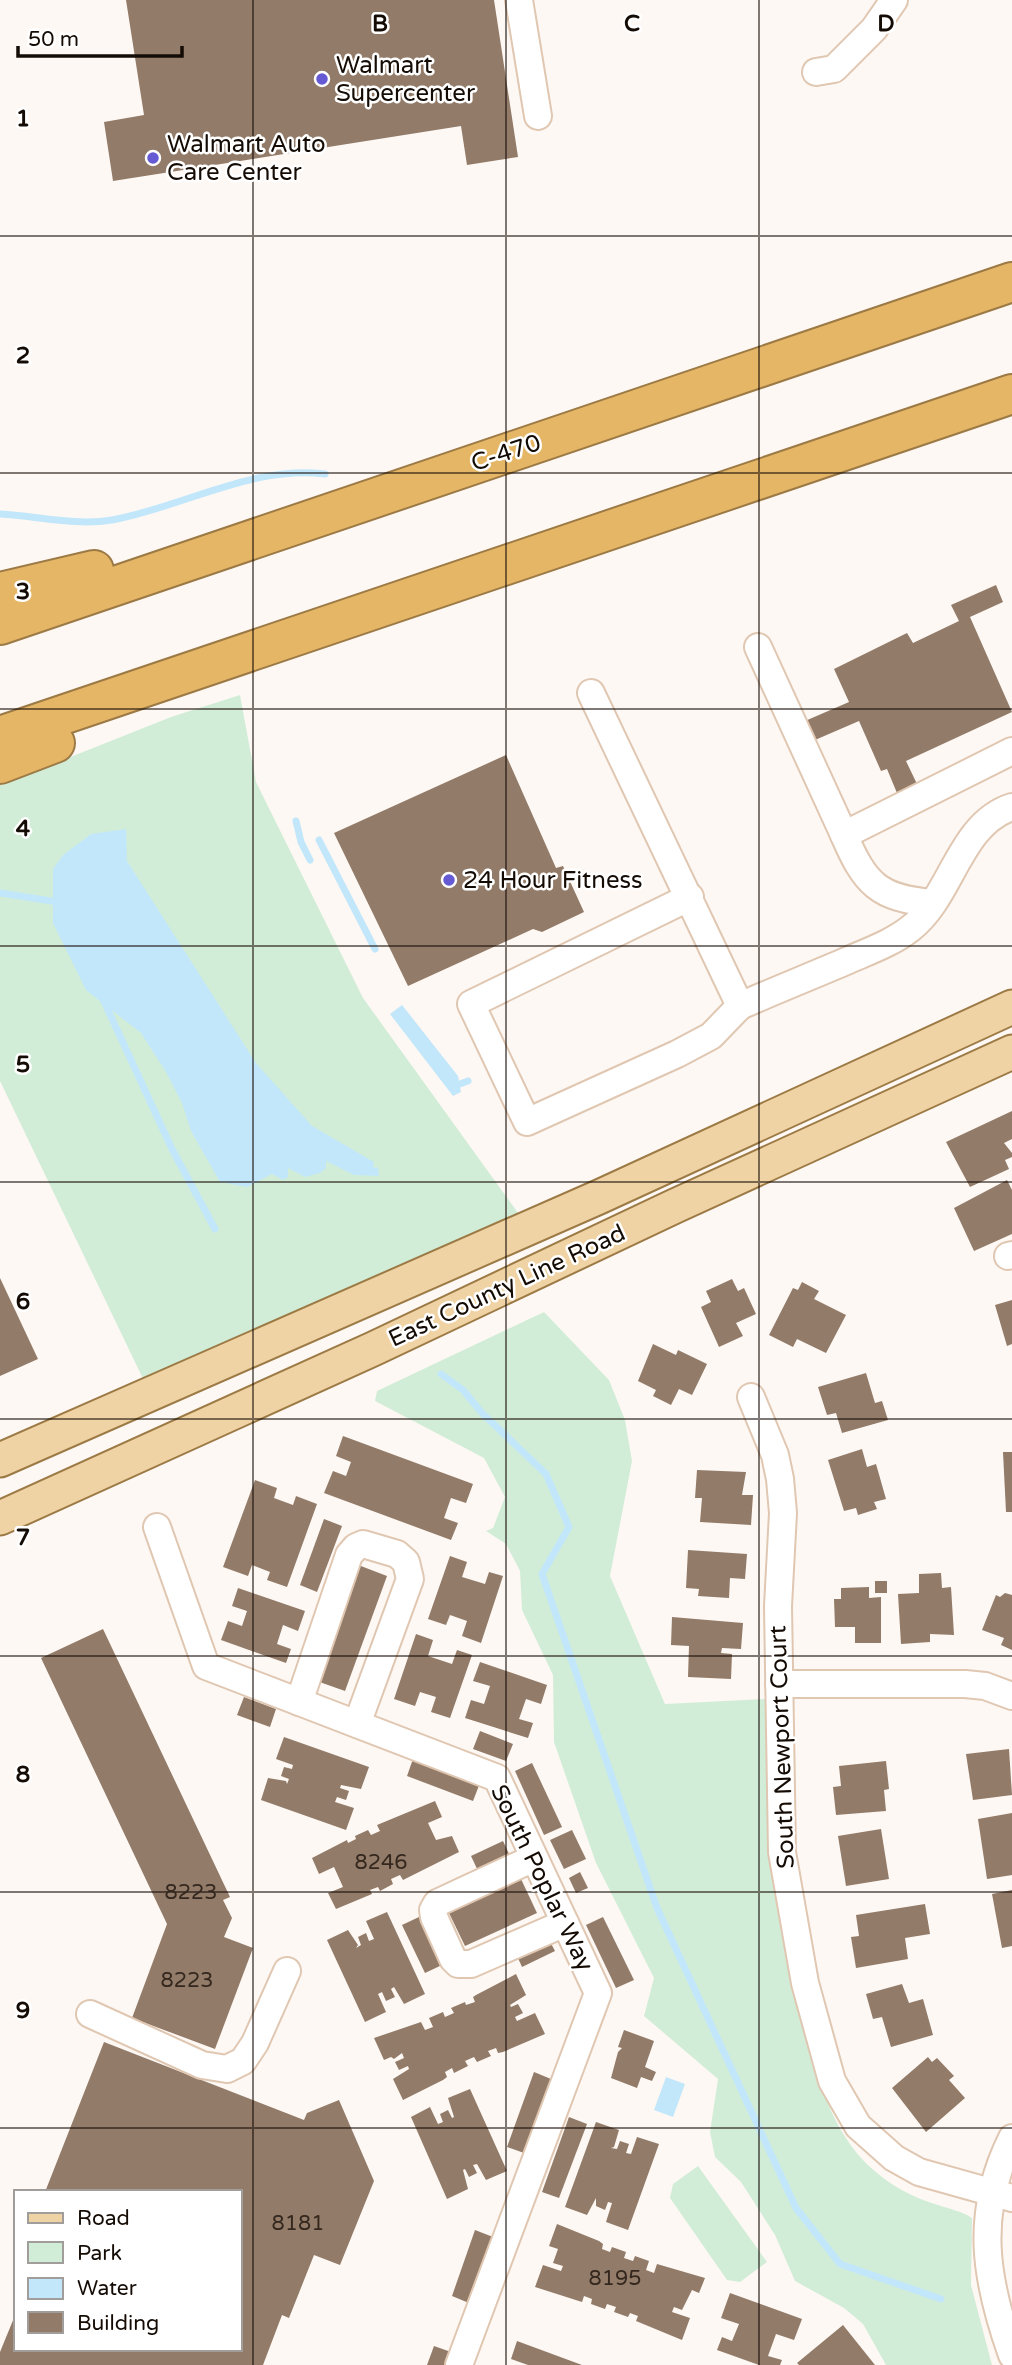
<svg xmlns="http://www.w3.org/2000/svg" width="1012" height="2365" font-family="'Varela Round',sans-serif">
  <rect width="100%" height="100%" fill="#fef8f4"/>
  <g fill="#d2edd7">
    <polygon points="240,695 256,782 363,998 521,1217 146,1385 0,1081 0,785 171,717"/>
    <path d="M544,1312l65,68 16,40 7,41 -22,115 55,128 101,-5 6,119 -4,1c8,58 18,115 31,173 13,60 23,129 70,174 19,18 44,32 69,39 12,4 23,6 34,13l-1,67 21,80h-106l-23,-41 -19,-16 -49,-27 -20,-46 -34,-53 -26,-25 -5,-25 8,-53 -74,-63 10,-38 -58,-115 -42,-121 -1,-67 -31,-65 -2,-39 -14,-27 -20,-13 7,-3 12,-31 -21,-39 -109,-57 2,-10z"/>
    <polygon points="698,2166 767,2262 740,2282 727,2280 670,2198 673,2184"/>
  </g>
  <g fill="#c2e7fa">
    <polygon points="126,829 127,861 256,1063 312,1126 374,1162 373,1168 378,1167 379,1176 354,1175 326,1161 326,1168 320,1173 305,1177 288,1168 288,1177 283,1180 272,1174 247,1187 220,1182 191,1131 182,1103 166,1072 141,1033 86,990 53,923 53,869 63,855 91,834"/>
    <polygon points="402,1005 458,1076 461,1092 453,1096 390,1014"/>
    <polygon points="666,2077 685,2084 673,2117 654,2110"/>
  </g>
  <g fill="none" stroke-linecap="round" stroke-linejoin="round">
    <g stroke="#c2e7fa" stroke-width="7">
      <path d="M0,514c37,2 75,12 112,6 71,-13 140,-55 213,-46"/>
      <polyline points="296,821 301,842 310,860"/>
      <polyline points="319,840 375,949"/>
      <polyline points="0,893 58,902"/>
      <polyline points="102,997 172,1149 215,1229"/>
      <polyline points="457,1085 468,1081"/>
      <polyline points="441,1374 463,1390 482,1413 546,1474 569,1527 542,1574 657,1908 796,2208 840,2264 941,2299"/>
    </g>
  </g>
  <g fill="#927b68">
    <polygon points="126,0 494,0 518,157 467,165 461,126 113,181 104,122 144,115"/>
    <polygon points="996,585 1003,602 970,617 1012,712 906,761 917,784 897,793 887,769 881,771 859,721 815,740 805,721 849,702 834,669 907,633 913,643 959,621 951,605"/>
    <polygon points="506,755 556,868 563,866 584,912 542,932 533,929 408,986 334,833"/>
    <polygon points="1012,1111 1012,1139 1004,1143 1012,1153 1012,1157 1005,1160 1009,1169 970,1187 946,1142"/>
    <polygon points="1007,1180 1012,1190 1012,1234 974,1251 954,1208"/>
    <polygon points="0,1278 38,1359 0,1376"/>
    <polygon points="732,1279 738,1291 744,1288 756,1314 736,1323 743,1336 719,1347 701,1307 711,1302 706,1291"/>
    <polygon points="802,1282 819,1291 814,1299 846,1315 826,1353 797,1339 793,1347 769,1335 793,1288 798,1290"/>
    <polygon points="1012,1300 1012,1344 1007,1346 995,1305"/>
    <polygon points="653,1344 676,1355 678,1350 707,1364 692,1395 679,1389 671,1405 653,1396 656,1390 638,1381"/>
    <polygon points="866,1373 875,1403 882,1401 888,1420 842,1433 836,1413 827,1415 818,1387"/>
    <polygon points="343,1436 473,1484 466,1503 451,1498 444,1518 458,1523 451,1540 324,1493 333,1471 346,1476 351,1462 336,1456"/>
    <polygon points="862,1449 867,1467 876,1464 886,1499 874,1502 877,1509 858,1515 856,1508 844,1511 828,1460"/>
    <polygon points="1003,1452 1012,1452 1012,1512 1006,1512"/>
    <polygon points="697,1470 746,1472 742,1495 753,1495 751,1525 700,1522 702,1498 695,1498"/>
    <polygon points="255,1480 277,1488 274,1498 293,1505 296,1496 317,1504 287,1587 267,1580 270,1572 252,1565 248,1576 223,1567"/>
    <polygon points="324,1519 342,1526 317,1592 300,1585"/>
    <polygon points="688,1550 747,1554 745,1579 730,1578 729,1598 698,1596 699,1589 686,1588"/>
    <polygon points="450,1556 467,1562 462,1577 485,1584 489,1572 503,1576 481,1643 462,1636 467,1621 450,1615 446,1625 428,1619"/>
    <polygon points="353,1563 387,1576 345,1691 311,1679"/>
    <polygon points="941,1573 942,1588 951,1587 954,1635 930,1634 930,1642 901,1644 898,1594 919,1593 919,1574"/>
    <rect x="875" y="1581" width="12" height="12"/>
    <polygon points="869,1587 869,1598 881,1597 881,1643 855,1643 855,1627 835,1627 834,1599 841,1599 841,1588"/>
    <polygon points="238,1588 305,1611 298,1631 283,1625 277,1644 291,1649 286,1663 221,1640 228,1621 242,1626 247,1611 232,1606"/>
    <polygon points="1005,1593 1012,1595 1012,1650 1001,1645 1004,1638 982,1630 996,1595 1000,1597"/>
    <polygon points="672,1617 743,1623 741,1649 722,1648 721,1653 732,1654 731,1679 688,1677 689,1646 671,1645"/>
    <polygon points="103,1629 230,1897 223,1900 232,1918 224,1937 253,1948 215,2049 132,2018 167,1924 41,1658"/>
    <polygon points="416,1634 433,1640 428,1656 452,1664 457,1650 472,1655 450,1718 431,1712 436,1697 420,1692 415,1706 394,1699"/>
    <polygon points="480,1662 547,1685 541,1704 526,1699 519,1719 533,1723 528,1738 465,1718 471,1700 484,1704 490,1686 473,1681"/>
    <polygon points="244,1697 276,1709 270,1727 237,1715"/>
    <polygon points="480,1731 513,1744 506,1761 473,1749"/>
    <polygon points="284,1737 369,1767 361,1789 341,1785 340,1788 349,1791 346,1800 337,1797 335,1802 354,1808 346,1830 261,1800 268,1778 286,1781 287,1784 289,1779 281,1776 284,1767 292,1769 293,1765 276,1759"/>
    <polygon points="1009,1749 1012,1795 973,1800 966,1754"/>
    <polygon points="413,1759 480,1783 473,1801 407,1776"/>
    <polygon points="886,1761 889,1789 884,1790 886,1811 836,1815 833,1787 841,1786 839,1766"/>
    <polygon points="532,1763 562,1827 544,1835 515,1771"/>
    <polygon points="435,1801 442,1817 428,1823 436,1840 452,1836 459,1852 403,1880 400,1875 391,1879 393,1884 380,1891 378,1887 370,1890 372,1894 336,1909 328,1893 343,1887 334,1867 319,1874 312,1858 347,1840 348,1843 356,1839 355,1836 368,1830 371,1835 380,1831 377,1825"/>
    <polygon points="1012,1813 1012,1875 987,1879 978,1819"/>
    <polygon points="881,1829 889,1879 846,1886 838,1836"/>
    <polygon points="572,1830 586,1859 564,1869 550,1840"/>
    <polygon points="503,1841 511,1858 479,1873 471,1856"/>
    <polygon points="580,1872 588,1888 576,1893 569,1878"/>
    <polygon points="521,1879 537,1913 465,1946 449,1913"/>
    <polygon points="1012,1890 1012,1946 1002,1948 992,1894"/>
    <polygon points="925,1904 930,1934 905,1938 908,1959 856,1968 851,1937 859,1936 856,1915"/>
    <polygon points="387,1912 425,1994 404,2004 394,1987 391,1989 395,1997 386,2001 382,1992 378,1994 386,2012 365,2022 327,1940 348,1930 358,1945 356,1948 361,1945 358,1937 366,1933 369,1941 374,1939 366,1921"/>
    <polygon points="419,1917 442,1965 425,1973 402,1925"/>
    <polygon points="603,1917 634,1980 616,1988 586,1925"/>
    <polygon points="546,1934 555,1951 522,1967 514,1949"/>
    <polygon points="516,1974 526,1995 510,2005 511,2007 518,2004 523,2013 515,2017 517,2021 535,2013 545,2034 503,2052 498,2053 496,2048 488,2051 491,2056 477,2062 474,2057 465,2061 468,2066 454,2073 452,2068 445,2072 447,2077 443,2080 403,2100 393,2079 409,2069 408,2066 399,2070 395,2062 404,2058 402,2053 394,2059 391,2057 384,2060 374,2038 421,2022 425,2030 433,2027 429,2018 443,2012 445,2017 454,2013 451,2008 465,2002 466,2005 475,2002 473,1997 476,1995"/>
    <polygon points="902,1984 909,2003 923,1999 933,2035 891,2047 882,2017 873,2019 866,1994"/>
    <polygon points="624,2030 654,2041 645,2067 656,2072 652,2081 641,2077 637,2088 611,2078 618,2052 622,2048 618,2047"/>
    <polygon points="104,2042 304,2120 307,2113 339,2100 374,2181 340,2265 314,2255 289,2318 282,2315 263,2365 0,2365 0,2352 16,2313 16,2349 240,2349 240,2192 45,2192"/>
    <polygon points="928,2057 932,2062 937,2058 954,2076 949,2080 965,2098 926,2132 892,2088"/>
    <polygon points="534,2072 551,2079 524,2153 507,2147"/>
    <polygon points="470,2089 507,2171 486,2180 477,2164 473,2165 477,2173 469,2177 465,2169 463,2170 468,2189 447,2199 411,2117 430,2107 438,2124 443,2122 440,2114 448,2110 452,2118 454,2117 448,2098"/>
    <polygon points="569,2117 587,2124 559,2198 542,2192"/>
    <polygon points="596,2122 619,2130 614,2147 611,2148 617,2149 620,2141 629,2144 626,2153 631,2154 637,2137 659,2144 628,2230 606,2222 612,2203 608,2202 605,2210 596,2206 596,2198 587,2215 565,2207"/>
    <polygon points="557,2224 599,2241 603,2244 602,2249 610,2252 612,2247 626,2252 624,2258 633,2261 635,2256 649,2261 646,2270 654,2273 657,2264 705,2278 699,2293 692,2290 682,2310 674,2307 672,2312 690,2318 682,2340 636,2321 638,2316 630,2313 628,2317 614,2312 616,2307 607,2304 605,2309 591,2304 592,2299 584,2296 582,2302 535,2287 543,2265 561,2271 563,2266 553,2263 558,2249 549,2246"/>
    <polygon points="475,2230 493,2237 469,2303 452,2296"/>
    <polygon points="730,2293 802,2319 794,2340 776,2334 768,2356 782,2360 780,2365 759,2365 717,2350 722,2337 732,2341 739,2324 721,2318"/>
    <polygon points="843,2325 875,2365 799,2365 797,2363"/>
    <polygon points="517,2341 582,2365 528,2365 511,2359"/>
    <polygon points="434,2346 451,2352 447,2365 427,2365"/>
  </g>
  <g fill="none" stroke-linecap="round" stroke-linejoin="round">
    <defs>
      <g id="minor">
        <polyline points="519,0 538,116"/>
        <polyline points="816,72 834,69 874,29 894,0"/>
        <polyline points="758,647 844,835"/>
        <path d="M591,693l149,313c34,-15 69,-29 104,-44 22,-10 47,-18 67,-34 41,-32 48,-104 101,-121"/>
        <polyline points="690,897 471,1004 527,1122 677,1054 711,1036 740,1006"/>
        <path d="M932,903c-54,-5 -67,-19 -88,-68l168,-84"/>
        <polyline points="1008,1256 1012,1255"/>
        <polyline points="751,1397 775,1455 780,1479 783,1513 778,1606 782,1852 805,1983 832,2081 858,2126 894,2158 919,2172 1012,2198"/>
        <polyline points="157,1527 206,1666 497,1778 598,1993 459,2365"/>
        <polyline points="779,1684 965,1684 985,1686 1012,1696"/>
        <polyline points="299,1702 349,1555 356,1547 363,1544 397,1554 406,1562 410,1579 357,1724"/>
        <polyline points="534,1858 437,1903 433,1910 434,1917 453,1959 458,1964 471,1964 565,1923"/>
        <polyline points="90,2014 202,2065 227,2069 243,2061 255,2043 287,1971"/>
        <path d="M1012,2138c-38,76 -27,141 0,217"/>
      </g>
      <g id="major">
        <polyline points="0,1460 599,1197 1012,1007"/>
        <polyline points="0,1518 373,1349 675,1206 1012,1052"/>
      </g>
      <g id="highway">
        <polyline points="0,592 94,570"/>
        <polyline points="0,625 1012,282"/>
        <polyline points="0,736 1012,394"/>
        <polyline points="0,764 55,743"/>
      </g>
    </defs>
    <use href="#minor" stroke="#e0c7b2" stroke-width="30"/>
    <use href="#major" stroke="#9c7a45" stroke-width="37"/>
    <use href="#highway" stroke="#9c7a45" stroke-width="42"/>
    <use href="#minor" stroke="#fff" stroke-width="26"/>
    <use href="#major" stroke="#f0d3a4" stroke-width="33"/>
    <use href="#highway" stroke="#e6b667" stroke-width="38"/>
  </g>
  <path fill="none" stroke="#140b05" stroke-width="2" stroke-opacity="0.55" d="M253,0v2365M506,0v2365M759,0v2365M0,236h1012M0,473h1012M0,709h1012M0,946h1012M0,1182h1012M0,1419h1012M0,1656h1012M0,1892h1012M0,2128h1012"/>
  <g fill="#655ad3" stroke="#fff" stroke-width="2.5">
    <circle cx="322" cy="79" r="7"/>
    <circle cx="153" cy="158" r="7"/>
    <circle cx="449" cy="880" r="7"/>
  </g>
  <g text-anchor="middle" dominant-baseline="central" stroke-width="5" stroke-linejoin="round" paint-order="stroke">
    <g font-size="21" fill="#34271e">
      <text x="381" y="1862">8246</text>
      <text x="191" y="1892">8223</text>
      <text x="187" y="1980">8223</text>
      <text x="298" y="2223">8181</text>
      <text x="615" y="2278">8195</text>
    </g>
    <g font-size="24" fill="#140b05" stroke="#fff" text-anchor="start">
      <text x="336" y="65">Walmart<tspan x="336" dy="28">Supercenter</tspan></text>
      <text x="167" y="144">Walmart Auto<tspan x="167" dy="28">Care Center</tspan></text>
      <text x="463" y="880">24 Hour Fitness</text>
    </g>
    <g font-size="24" fill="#140b05" stroke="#fff">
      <text transform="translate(506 453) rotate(-18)">C-470</text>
      <text transform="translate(507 1286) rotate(-25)">East County Line Road</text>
      <text transform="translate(782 1747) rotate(-92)">South Newport Court</text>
      <text transform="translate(542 1878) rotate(64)">South Poplar Way</text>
    </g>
  </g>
  <g font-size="23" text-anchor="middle" font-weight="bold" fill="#140b05" stroke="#fff" stroke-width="5" stroke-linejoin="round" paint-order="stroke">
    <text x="380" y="31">B</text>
    <text x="632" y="31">C</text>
    <text x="886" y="31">D</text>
    <text x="23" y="126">1</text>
    <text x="23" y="363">2</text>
    <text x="23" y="599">3</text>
    <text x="23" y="836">4</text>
    <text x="23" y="1072">5</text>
    <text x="23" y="1309">6</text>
    <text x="23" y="1545">7</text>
    <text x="23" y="1782">8</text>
    <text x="23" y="2018">9</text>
  </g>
  <rect x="14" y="2190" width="228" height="161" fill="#ffffff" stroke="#a19d9b" stroke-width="2"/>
  <rect x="28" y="2213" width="35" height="10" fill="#f0d3a4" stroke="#a19d9b" stroke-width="2"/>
  <text x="77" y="2225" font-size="21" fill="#140b05">Road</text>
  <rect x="28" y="2242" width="35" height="21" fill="#d2edd7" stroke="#a19d9b" stroke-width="2"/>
  <text x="77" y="2260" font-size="21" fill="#140b05">Park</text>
  <rect x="28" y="2278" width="35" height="21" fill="#c2e7fa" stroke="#a19d9b" stroke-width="2"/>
  <text x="77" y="2295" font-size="21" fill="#140b05">Water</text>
  <rect x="28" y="2312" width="35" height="21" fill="#927b68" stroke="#a19d9b" stroke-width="2"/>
  <text x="77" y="2330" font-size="21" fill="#140b05">Building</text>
  <path d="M18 46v10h164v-10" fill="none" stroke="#140b05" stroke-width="3.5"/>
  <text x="28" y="46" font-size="21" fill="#140b05" stroke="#ffffff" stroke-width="5" paint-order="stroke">50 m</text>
</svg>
